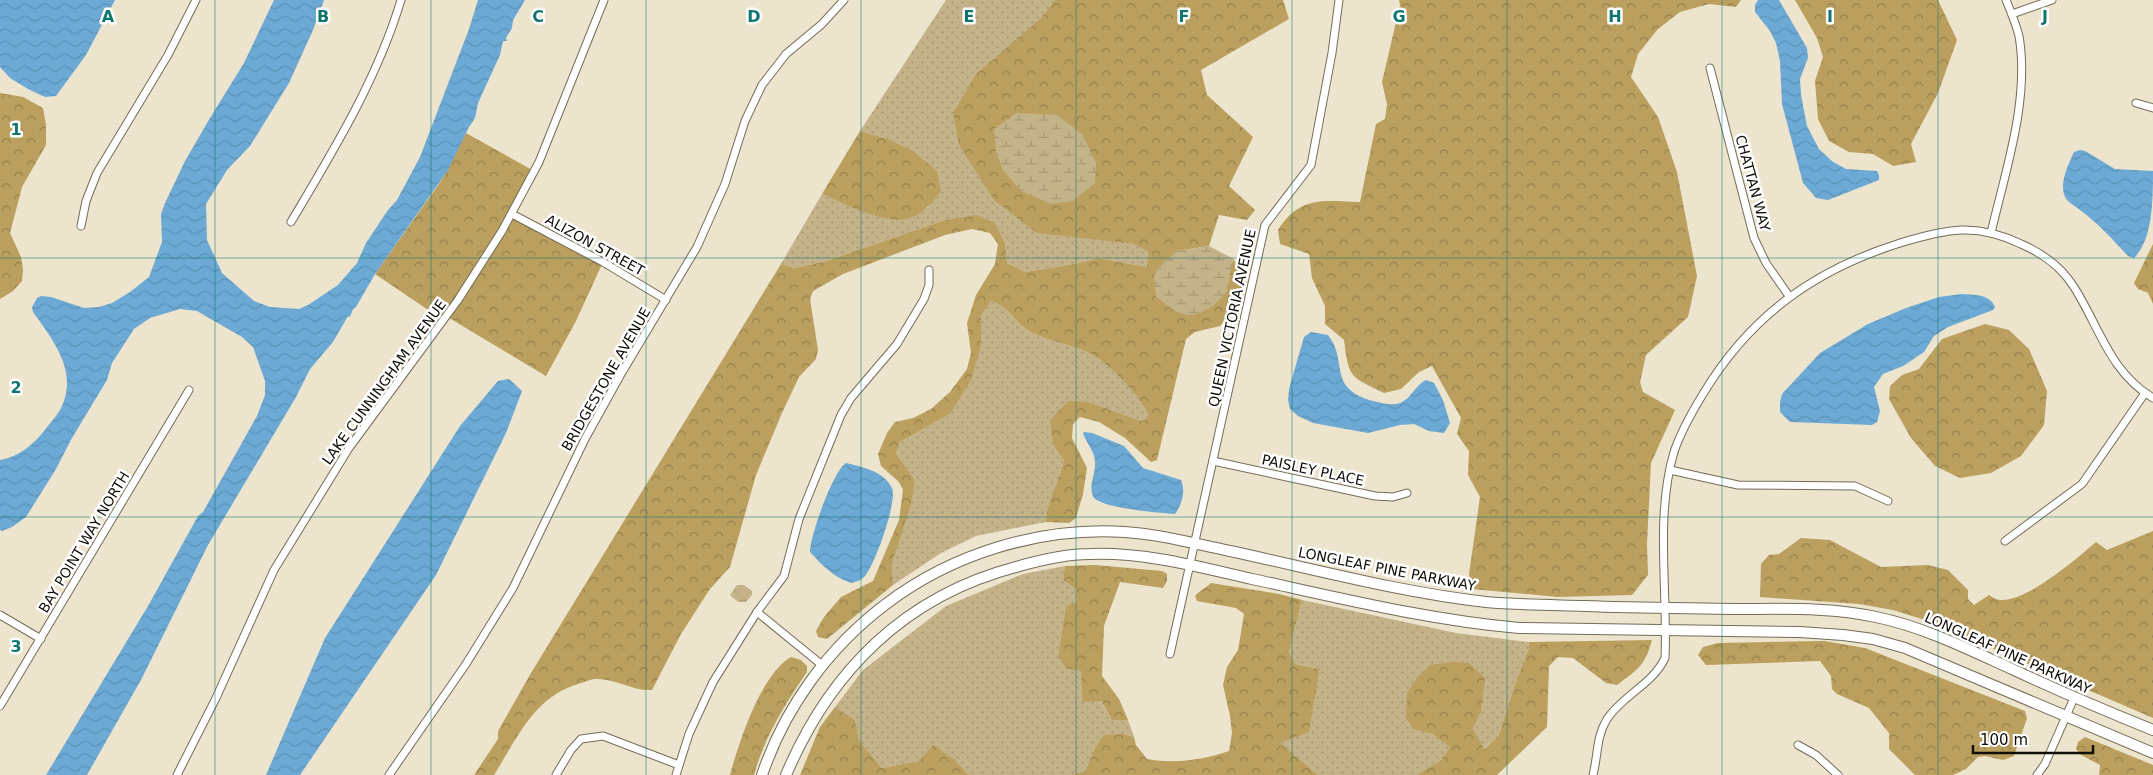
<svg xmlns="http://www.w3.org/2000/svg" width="2153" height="775" font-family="'DejaVu Sans',sans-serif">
  <defs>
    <pattern id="grass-dots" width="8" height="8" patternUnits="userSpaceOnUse" patternTransform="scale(1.25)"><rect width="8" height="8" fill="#c4b289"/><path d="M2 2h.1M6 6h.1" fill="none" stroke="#a79875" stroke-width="1.8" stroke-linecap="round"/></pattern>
    <pattern id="forest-crowns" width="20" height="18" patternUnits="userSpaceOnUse" patternTransform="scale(1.25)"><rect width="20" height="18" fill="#ba9f5e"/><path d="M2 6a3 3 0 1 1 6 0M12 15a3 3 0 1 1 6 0" fill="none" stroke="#96804c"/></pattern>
    <pattern id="wetland-marsh" width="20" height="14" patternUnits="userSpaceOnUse" patternTransform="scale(1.25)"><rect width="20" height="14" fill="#c4b289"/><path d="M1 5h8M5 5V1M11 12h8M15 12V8" fill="none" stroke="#a79875"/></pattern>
    <pattern id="park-crowns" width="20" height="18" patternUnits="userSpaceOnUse" patternTransform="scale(1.25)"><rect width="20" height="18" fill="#c4b289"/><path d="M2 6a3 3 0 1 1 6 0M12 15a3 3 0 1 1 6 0" fill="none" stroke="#a79875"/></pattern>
    <pattern id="water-waves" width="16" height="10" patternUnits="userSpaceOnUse" patternTransform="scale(1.25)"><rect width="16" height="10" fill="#6caad5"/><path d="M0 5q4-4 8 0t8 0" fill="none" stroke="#5d91b5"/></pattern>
  </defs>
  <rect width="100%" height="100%" fill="#ede4cd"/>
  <g fill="url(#grass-dots)">
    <polygon points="946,0 1055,0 1040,19 959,145 1095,239 1134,244 1148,252 1147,267 1098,258 1074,264 1026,272 1007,263 1005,243 995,223 945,220 826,261 795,268 781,264 822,194 890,219 910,218 929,207 888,139 860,131"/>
    <path d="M991,301c20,7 23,21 38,30 18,10 40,13 58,21 20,9 51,42 61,62l-2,5 -5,2 -52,-19 -36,43 11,16c-5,21 -18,40 -18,61l-70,14 -35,17 -48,32 -1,-22 23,-83 -19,-27 4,-11 50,-28 31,-68v-30z"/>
    <polygon points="1065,566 1063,580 1077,590 1077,602 1066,607 1058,656 1066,667 1082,671 1112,720 1128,720 1134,737 1124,734 1095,748 1085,771 1070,775 969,775 955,760 919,761 882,768 859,740 855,720 835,707 863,670 946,606 1023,574"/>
    <path d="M1302,600l154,33 73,9v6l-14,36 -16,51 -16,14 -10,-20 8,-17 -74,-6c-2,28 8,19 26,29 6,3 11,8 17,12l-9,13 -25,15h-98l-39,-32 30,-12 11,-62 -25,-5 -6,-12z"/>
  </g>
  <g fill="url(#forest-crowns)">
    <path d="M1055,0h228l6,19 -88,51 6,25 46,42 -24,49 26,24 -8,10 -28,-5 -10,31 -32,5 49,41 4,-24 4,-9 9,25 -3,21 -20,21 -25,6 -9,7 -29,121 -6,2 -26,-24 -26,-16 -19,-5 -7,7 -1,14 15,30 -4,26 -7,24 -7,5 -23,-1c0,-21 13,-40 18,-61l-11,-16 -3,-25 18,-19 21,1 52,19 5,-2 2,-5c-10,-20 -41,-53 -61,-62 -18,-8 -40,-11 -58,-21 -15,-9 -18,-23 -38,-30l-10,15v30l-10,34 -21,34 -50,28 -4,11 19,27 -4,24 -19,59 1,22 -66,54 -9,-2 -2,-6 8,-14 17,-20 32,-16 26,-61 4,-30 -4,-8 -18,-16 -3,-12 9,-21 8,-11 18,-4 18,-9 19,-17 17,-23 4,-16 -4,-30 9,-28 19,-31 3,-20 -8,-11 -18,-4 -27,6 -102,39 -30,17 -3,8 8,51 -2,9 -17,18 -17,36 -26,62 -26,92 -20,22 -29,45 -29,56c-20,1 -37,-12 -57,-11 -4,0 -10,3 -14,4 -47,13 -63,54 -87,92h-20l24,-36v-8l33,-58 250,-409 14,4 31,-7 119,-41 31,-5 19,8 10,20 2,20 19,9 48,-8 24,-6 49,9 1,-15 -14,-8 -97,-11 -43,-33 -35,-55 -6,-32 23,-39 64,-55z"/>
    <path d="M1399,0h342l-5,7 -27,-3 -29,8 -22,17 -20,25 -7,23 27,40 19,55 20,104 -9,41 -42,38 -6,27 3,10 32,18 -24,53 -4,81 1,31 -16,20 -74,2 -86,-8 -3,-15 11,-77 -12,-22 1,-24 -12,-17 4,-16 -29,-52 -13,6 -18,17 -17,4c-34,-17 -35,-14 -40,-53l-19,-16v-18l-13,-28 -3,-24 -29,-10 -2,-14c22,-35 46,-29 82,-28l16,-78 9,-5 2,-15 -5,-22 18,-77z"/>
    <polygon points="1795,0 1938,0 1957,40 1938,93 1911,144 1916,162 1893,166 1873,154 1849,152 1829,141 1818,119 1815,81 1823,57 1817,38"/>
    <polygon points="0,93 23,97 43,108 46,125 46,145 22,187 10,233 21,257 23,270 22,281 13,291 0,299"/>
    <path d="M860,131l28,8 25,12 24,20 4,20c-8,10 -17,23 -31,27 -24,8 -66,-15 -88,-24z"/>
    <polygon points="466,133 534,171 512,213 603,262 576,321 546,376 446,316 443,320 375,274 441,181"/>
    <polygon points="2153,244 2153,304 2148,293 2138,289 2134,283"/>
    <polygon points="1985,324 2009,330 2029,349 2047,391 2044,425 2021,456 1991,473 1960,478 1935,466 1911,438 1889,399 1890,386 1902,375 1919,369 1942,339"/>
    <path d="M2153,531v187l-225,-97 -35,-11 -34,-6 -99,-7 1,-33 8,-9 10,-1 22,-16 29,2 51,27 47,-2 20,5 20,20v9l6,6 15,-10c3,2 8,5 11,5 27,2 76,-41 96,-58l11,8z"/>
    <polygon points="1095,565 1162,571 1167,574 1167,581 1163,588 1120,582 1104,626 1102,676 1119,699 1128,720 1112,720 1101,701 1083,702 1081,671 1066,668 1058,656 1066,606 1077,602 1077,590 1063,580 1065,566"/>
    <path d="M1211,583l68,11 23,6 -13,52 6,12 25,5 -11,63 -29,11 38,32h-248l15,-4 10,-23 9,-13 20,-1 10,3 2,8 11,14c28,5 56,1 82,-8l3,-18 -2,-17 -7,-31 4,-18 11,-17 6,-36 -8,-6 -39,-7 -2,-5c5,-6 11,-8 16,-13z"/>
    <path d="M1652,640c-7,26 -14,29 -35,45l-11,-2 -33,-25 -15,-1 -9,9 -2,61 -50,48h-81l25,-15 9,-13 -18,-13 -19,-5 -7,-10 1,-26 10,-15 13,-13 22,-3 17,1 16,15 -4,34 -8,17 11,20 15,-14 16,-51 14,-36v-6z"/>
    <polygon points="1824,641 1865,648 2025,711 2027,718 2014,756 2003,760 1985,756 1978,757 1966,769 1953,775 1915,775 1889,749 1889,733 1869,708 1837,694 1832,689 1831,676 1820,661 1706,665 1698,655 1703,647 1718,643"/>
    <path d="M791,657l10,3 6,6v6c-22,32 -43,66 -53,103h-24c9,-33 31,-101 61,-118z"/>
    <polygon points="835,707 855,720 859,740 882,768 919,761 933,745 955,760 969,775 800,775 820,727"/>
    <polygon points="2085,737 2153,765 2153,775 2099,775 2100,765 2081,755 2076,749 2078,742"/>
  </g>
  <g fill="url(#wetland-marsh)">
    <polygon points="1017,113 1057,115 1082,134 1096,163 1095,183 1073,201 1051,204 1021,191 1003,170 996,152 994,129"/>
    <path d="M1209,246l25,13c-5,10 -3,24 -9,34 -6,10 -23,22 -35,22 -13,0 -24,-11 -34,-18l-2,-21 4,-8 19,-17z"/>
  </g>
  <polygon fill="url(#park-crowns)" points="737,585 744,585 752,591 752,595 746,602 738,602 730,595"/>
  <g fill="url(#water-waves)">
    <polygon points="0,0 115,0 86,55 56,96 45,97 28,89 10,78 0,67"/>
    <path d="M274,0h50l-11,30 -24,53 -39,63 -23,24 -21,34 1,36 15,33 32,28 16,6 29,2 9,-4 30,-20 19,-22 9,-20 22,-33 9,-10 23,-43 49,-128 9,-29h47l-12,20 -1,8 -6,10 1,3h-4l-3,14 -22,48 -3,15 -6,9 -21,43 -73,104 -19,33 -3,2 -3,8 -2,-1 -15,26 -23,27 -14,28 -88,148 -66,133 -55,97h-41l102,-169 50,-90 5,-4 54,-96 8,-21v-14l-12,-34 -11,-10 -45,-26 -17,-2 -30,9 -16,11 -22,34 -5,17 -35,58 -16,31 -30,48 -14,10 -10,4 -2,-1v-70c18,-3 33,-15 44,-29 5,-7 12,-14 16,-21 20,-37 -7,-70 -27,-98l-1,-5 5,-9 4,-2 10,1 33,11 15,-1 13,-4 18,-11 19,-15 13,-35 -1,-28 4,-11 20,-42 25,-43 34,-55z"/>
    <polygon points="1758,0 1779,0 1807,48 1808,58 1800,79 1801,95 1807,126 1819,149 1833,162 1846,169 1877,171 1879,175 1879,180 1828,200 1816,198 1803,183 1782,104 1780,61 1776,43 1770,31 1755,12 1755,5"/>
    <path d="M2080,150l5,1 30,18 38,2c0,27 0,69 -19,87l-6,-2c-15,-16 -30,-33 -48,-46 -6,-5 -14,-8 -16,-16 -4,-13 5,-31 10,-42z"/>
    <path d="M1962,294c13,1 28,0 33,13l-2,3 -45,17 -14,9 -10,16 -21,14 -20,8 -9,13 6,24 -3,11 -5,3 -82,-3 -10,-10v-10l2,-8 38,-41 48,-29 38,-16 33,-11z"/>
    <path d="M1311,332l17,3c21,26 -2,53 45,66 9,2 18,5 27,2 11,-4 15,-18 26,-23l8,3 9,17 7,23 -6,10 -15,-2 -15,-7 -14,1 -32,8 -55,-10 -15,-7 -8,-7 -2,-9 1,-11 15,-52z"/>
    <polygon points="509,379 522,391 506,433 436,575 300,775 266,775 325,638 460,426 498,381"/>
    <path d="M1084,432l8,1 32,13 19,22 38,12c5,12 1,24 -6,34 -14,-1 -78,-6 -82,-18 -5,-11 3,-22 2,-34 0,-11 -9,-19 -12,-29z"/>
    <path d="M846,463c16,4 38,8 46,25 6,12 -18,81 -29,90 -2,2 -8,4 -11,5 -18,-5 -30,-18 -42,-31 0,-16 23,-81 36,-89z"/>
  </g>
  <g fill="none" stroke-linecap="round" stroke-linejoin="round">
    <defs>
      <g id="minor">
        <polyline points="2012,14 2052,0"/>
        <polyline points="1710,68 1754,238 1766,263 1789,296"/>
        <polyline points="2136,103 2153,108"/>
        <polyline points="512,214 603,262 666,300"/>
        <path d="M291,222c42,-71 86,-142 110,-222"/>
        <polyline points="81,226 86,201 97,173 168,55 196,0"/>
        <path d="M1991,233c14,-61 39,-133 28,-197 -3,-12 -8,-24 -13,-36"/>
        <polyline points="1213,461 1375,496 1393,497 1407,493"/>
        <polyline points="1670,470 1738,485 1855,486 1888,501"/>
        <polyline points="2005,541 2082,484 2145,393"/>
        <polyline points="757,612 822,665"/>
        <polyline points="0,615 41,639"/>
        <polyline points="1170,654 1265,225 1311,165 1332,53 1339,0"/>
        <polyline points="0,706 189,390"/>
        <polyline points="1798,745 1816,755 1838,775"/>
        <polyline points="177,775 216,698 274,570 349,448 458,300 502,231 539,162 604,0"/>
        <polyline points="389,775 466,664 513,588 585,439 621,374 697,247 725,184 745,121 762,85 786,54 822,24 844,0"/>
        <polyline points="556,775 571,750 581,739 603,736 679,765"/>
        <polyline points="676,775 689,734 713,682 757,612 784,576 799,519 841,415 851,398 897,344 924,299 929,285 929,270"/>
        <path d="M1593,775c5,-19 3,-38 14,-56 16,-24 46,-35 58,-61 3,-67 -10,-142 9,-206 7,-21 18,-40 29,-58 47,-78 111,-124 197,-151 46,-14 76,-21 121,1 21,9 41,24 53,43 26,41 35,84 79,111"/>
        <polyline points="2037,775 2045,764 2074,698"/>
      </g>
      <g id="secondary">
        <path d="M762,775c23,-68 67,-128 124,-171 67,-51 154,-77 238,-72 36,2 71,12 106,19 84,18 169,41 256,51 33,3 66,3 99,4 51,2 103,2 154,3 46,0 92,-2 137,8 48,10 92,32 136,52 47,22 94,42 141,61"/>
        <path d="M786,775c44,-104 119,-179 230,-208 24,-7 49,-13 74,-13 55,-2 109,13 162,25 88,19 176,41 267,49l281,4 43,3 30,4 32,9 248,105"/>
      </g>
    </defs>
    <use href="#minor" stroke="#746c58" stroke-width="9"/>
    <use href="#secondary" stroke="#746c58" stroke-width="12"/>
    <use href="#minor" stroke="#fff" stroke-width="7"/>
    <use href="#secondary" stroke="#fff" stroke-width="10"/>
  </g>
  <path fill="none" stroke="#0f766e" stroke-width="1" stroke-opacity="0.55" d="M215,0v775M431,0v775M646,0v775M861,0v775M1076,0v775M1292,0v775M1507,0v775M1722,0v775M1938,0v775M0,258h2153M0,517h2153"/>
  <g text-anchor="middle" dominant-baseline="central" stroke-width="5" stroke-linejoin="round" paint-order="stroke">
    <g font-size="14" fill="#100d06" stroke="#fff">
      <text transform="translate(1753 183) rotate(75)">CHATTAN WAY</text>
      <text transform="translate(595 245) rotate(29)">ALIZON STREET</text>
      <text transform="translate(1232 318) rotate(-78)">QUEEN VICTORIA AVENUE</text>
      <text transform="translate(606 379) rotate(-60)">BRIDGESTONE AVENUE</text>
      <text transform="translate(384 382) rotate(-54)">LAKE CUNNINGHAM AVENUE</text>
      <text transform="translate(1313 470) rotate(12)">PAISLEY PLACE</text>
      <text transform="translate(84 542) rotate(-59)">BAY POINT WAY NORTH</text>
      <text transform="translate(1387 569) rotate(11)">LONGLEAF PINE PARKWAY</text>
      <text transform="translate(2008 653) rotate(24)">LONGLEAF PINE PARKWAY</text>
    </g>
  </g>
  <g font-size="16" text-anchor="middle" font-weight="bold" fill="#0f766e" stroke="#fff" stroke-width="5" stroke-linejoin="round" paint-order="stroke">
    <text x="108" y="22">A</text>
    <text x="323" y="22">B</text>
    <text x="538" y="22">C</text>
    <text x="754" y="22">D</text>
    <text x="969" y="22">E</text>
    <text x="1184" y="22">F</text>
    <text x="1399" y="22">G</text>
    <text x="1615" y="22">H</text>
    <text x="1830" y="22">I</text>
    <text x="2045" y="22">J</text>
    <text x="16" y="135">1</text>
    <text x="16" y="393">2</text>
    <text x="16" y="652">3</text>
  </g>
  <path d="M1973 745v8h120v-8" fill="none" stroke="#100d06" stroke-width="2.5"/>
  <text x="1980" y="745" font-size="15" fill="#100d06" stroke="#ffffff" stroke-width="4" paint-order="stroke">100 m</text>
</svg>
